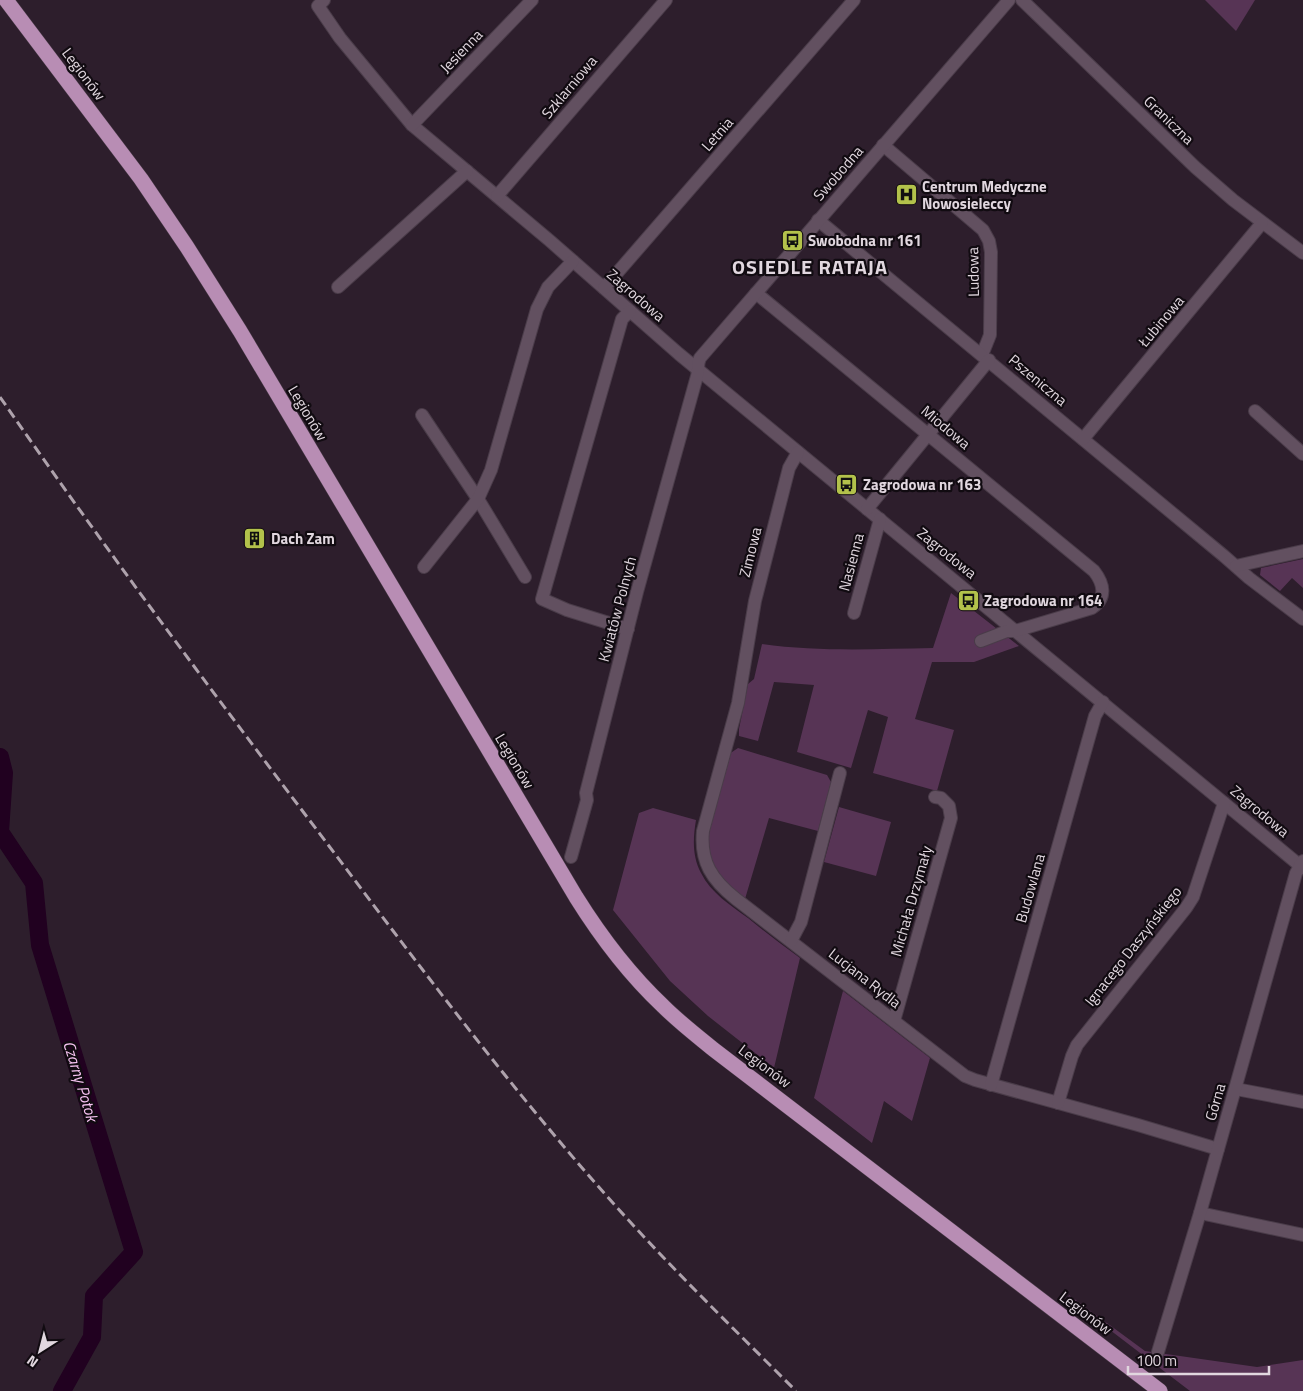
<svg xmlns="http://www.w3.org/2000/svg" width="1303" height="1391" font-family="'Titillium Web',sans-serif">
  <rect width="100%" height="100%" fill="#2d1e2c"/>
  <g fill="#573455">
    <polygon points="1205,0 1255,0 1236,31"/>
    <polygon points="1303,559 1303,588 1292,578 1280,591 1260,575 1261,568"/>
    <path d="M951,593l68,53 -45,16h-42l-17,57 39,11 -17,61 -64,-18 15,-56 -20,-7 -17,58 -54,-16 17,-67 -40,-3 -16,59 -19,-5v-7l9,-45 6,-5 8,-35c57,8 114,5 171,4z"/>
    <path d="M738,748l89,27 4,7 -13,49 -49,-13 -24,81c-24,-21 -35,-28 -38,-61l22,-84z"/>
    <polygon points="839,807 891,822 876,876 824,862"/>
    <path d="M653,808l43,12c-3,18 -4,36 5,53 10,20 29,32 47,45 17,14 34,27 52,40l-26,110 -66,-52 -38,-35 -57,-71 26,-97z"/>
    <polygon points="843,991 930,1058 912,1121 884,1101 872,1143 814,1098"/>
    <polygon points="1069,1295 1145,1351 1257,1367 1303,1360 1303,1391 1190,1391 1068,1298"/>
  </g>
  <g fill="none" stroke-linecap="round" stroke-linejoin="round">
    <polyline stroke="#210120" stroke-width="18" points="0,757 4,773 0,832 34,883 40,945 134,1252 94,1296 92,1337 62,1391"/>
    <defs>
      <g id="minor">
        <polyline points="324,0 318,6 340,38 412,125 549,240 679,354 1303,868"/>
        <polyline points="1022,0 1195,167 1233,200 1303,253"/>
        <polyline points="412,125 532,0"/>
        <polyline points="883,145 983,230 989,241 991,252 990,335 982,355"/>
        <polyline points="497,196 666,0"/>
        <polyline points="818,220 1224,556 1249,578 1303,619"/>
        <polyline points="338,287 467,171"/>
        <polyline points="604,288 854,0"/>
        <path d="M756,293l338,278c10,13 13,27 -2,37l-77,23h-8l-26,10"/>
        <polyline points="1255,411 1303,454"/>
        <polyline points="422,415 478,499 525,577"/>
        <polyline points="1083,439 1262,223"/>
        <path d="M798,452l-9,16 -34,133 -17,102 -35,128c-3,31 9,49 33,68l229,177 10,4 163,45 80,24"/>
        <polyline points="867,509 989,360"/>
        <polyline points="1236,566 1303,551"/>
        <polyline points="424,567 478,499 491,470 537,309 548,287 573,261"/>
        <polyline points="854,613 880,519"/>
        <polyline points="628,629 567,610 542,599 622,319 630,311"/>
        <path d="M571,857l16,-57 -1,-7 51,-201 60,-216c2,-7 0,-12 3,-18l309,-358"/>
        <polyline points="791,941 801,922 840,773"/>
        <polyline points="894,1021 951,818 949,806 941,798 935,797"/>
        <polyline points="991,1085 1095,716 1103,702"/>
        <polyline points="1236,1089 1303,1102"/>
        <polyline points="1058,1103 1072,1056 1077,1045 1186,908 1193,897 1224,803"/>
        <polyline points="1200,1213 1303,1235"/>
        <polyline points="1158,1352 1200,1213 1296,873 1303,861"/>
      </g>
      <path id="highway" d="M6,0l135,179 46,68 53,84 336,566c25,40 53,77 87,109 16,16 33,29 50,43l447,342"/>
    </defs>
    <use href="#minor" stroke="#4a3c49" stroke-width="14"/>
    <use href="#highway" stroke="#4a3c49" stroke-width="16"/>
    <use href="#minor" stroke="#625060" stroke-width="12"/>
    <use href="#highway" stroke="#b88db4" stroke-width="15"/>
    <path stroke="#aea2ac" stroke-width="3" stroke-dasharray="10 5" stroke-linecap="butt" d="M0,397c106,153 217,301 329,449 92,122 182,243 284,357 58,65 121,126 183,188"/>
  </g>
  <defs>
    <symbol id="hospital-square" viewBox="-11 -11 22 22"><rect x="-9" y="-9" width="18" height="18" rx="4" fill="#b3c24b" stroke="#110b11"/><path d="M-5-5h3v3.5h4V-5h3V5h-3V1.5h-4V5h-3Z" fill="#111"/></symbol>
    <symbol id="bus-square" viewBox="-11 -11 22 22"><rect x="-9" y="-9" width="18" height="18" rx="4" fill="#b3c24b" stroke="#110b11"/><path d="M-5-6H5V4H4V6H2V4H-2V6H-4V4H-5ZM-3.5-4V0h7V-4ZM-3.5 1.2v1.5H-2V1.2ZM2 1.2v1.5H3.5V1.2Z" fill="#111"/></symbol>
    <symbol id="building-square" viewBox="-11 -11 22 22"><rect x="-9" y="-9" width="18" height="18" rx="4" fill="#b3c24b" stroke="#110b11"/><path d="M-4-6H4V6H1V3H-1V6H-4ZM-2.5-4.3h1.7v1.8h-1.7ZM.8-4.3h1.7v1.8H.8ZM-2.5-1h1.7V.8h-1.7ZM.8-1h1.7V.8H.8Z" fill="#111"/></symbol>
  </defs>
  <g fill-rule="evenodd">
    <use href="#hospital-square" x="894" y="182" width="25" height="25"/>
    <use href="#bus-square" x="780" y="228" width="25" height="25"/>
    <use href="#bus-square" x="834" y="472" width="25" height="25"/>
    <use href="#building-square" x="242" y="526" width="25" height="25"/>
    <use href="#bus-square" x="956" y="588" width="25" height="25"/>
  </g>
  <g text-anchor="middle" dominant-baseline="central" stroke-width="4.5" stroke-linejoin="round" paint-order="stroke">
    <g font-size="15" fill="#e1d7df" stroke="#110b11">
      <text transform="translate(461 51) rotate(-46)">Jesienna</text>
      <text transform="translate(84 74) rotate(53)">Legionów</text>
      <text transform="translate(569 87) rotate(-50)">Szklarniowa</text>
      <text transform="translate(1169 120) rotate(44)">Graniczna</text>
      <text transform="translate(717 134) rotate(-49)">Letnia</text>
      <text transform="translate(838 173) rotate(-49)">Swobodna</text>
      <text transform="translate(973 272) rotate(-91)">Ludowa</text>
      <text transform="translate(636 295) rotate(41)">Zagrodowa</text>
      <text transform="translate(1161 321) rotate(-50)">Łubinowa</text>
      <text transform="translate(1038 380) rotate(40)">Pszeniczna</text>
      <text transform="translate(308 413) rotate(59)">Legionów</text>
      <text transform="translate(946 427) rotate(40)">Miodowa</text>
      <text transform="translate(750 552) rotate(-76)">Zimowa</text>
      <text transform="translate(947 553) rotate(39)">Zagrodowa</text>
      <text transform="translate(851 562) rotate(-75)">Nasienna</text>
      <text transform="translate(617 609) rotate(-75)">Kwiatów Polnych</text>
      <text transform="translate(515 761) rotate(59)">Legionów</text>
      <text transform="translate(1260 811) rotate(40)">Zagrodowa</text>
      <text transform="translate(1030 888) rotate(-74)">Budowlana</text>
      <text transform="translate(911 901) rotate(-74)">Michała Drzymały</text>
      <text transform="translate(1133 946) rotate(-52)">Ignacego Daszyńskiego</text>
      <text transform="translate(865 978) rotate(38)">Lucjana Rydla</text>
      <text transform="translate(765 1066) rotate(37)">Legionów</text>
      <text transform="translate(1215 1102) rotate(-74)">Górna</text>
      <text transform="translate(1086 1313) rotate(37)">Legionów</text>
    </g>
    <g font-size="15" font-weight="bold" fill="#e1d7df" stroke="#110b11" text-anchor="start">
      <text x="922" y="186">Centrum Medyczne<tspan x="922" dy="17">Nowosieleccy</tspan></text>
      <text x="808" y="240">Swobodna nr 161</text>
      <text x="863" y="484">Zagrodowa nr 163</text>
      <text x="271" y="538">Dach Zam</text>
      <text x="984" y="600">Zagrodowa nr 164</text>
    </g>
    <g font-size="16" font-style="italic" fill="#f8c4f3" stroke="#110b11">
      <text transform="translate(81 1081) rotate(73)">Czarny Potok</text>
    </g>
    <g font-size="20" font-weight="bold" letter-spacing="1" fill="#e1d7df" stroke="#110b11">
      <text x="810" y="266">OSIEDLE RATAJA</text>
    </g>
  </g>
  <g transform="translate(40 1351) rotate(216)" stroke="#110b11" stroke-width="4" paint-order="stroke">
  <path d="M0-4L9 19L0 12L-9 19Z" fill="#e1d7df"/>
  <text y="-8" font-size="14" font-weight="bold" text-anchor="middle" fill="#e1d7df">N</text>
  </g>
  <path d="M1128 1366v8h141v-8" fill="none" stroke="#e1d7df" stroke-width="2.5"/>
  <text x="1136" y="1366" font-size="15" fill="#e1d7df" stroke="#110b11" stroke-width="4" paint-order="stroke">100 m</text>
</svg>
